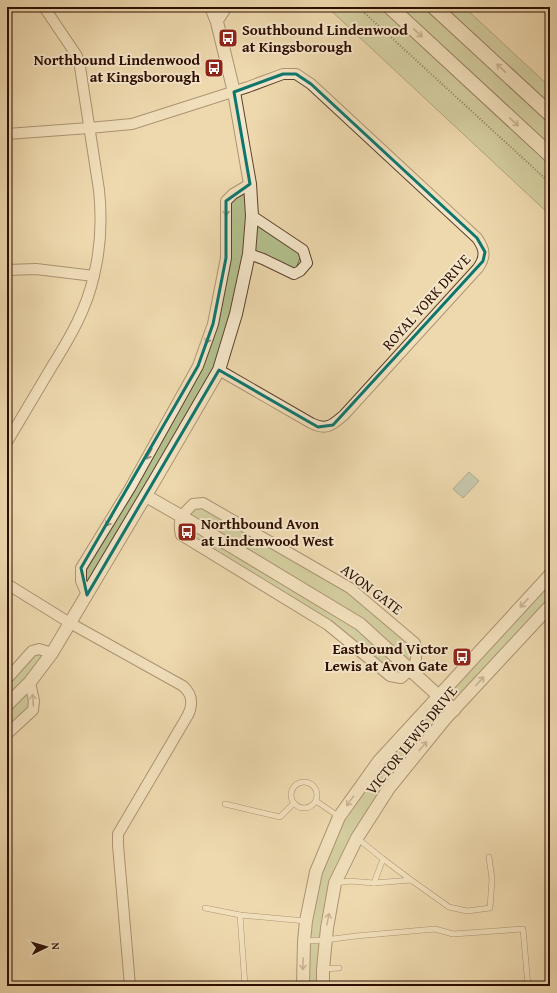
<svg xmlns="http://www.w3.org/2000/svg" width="557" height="993" font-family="'Gentium Book Plus',serif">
  <rect width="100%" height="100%" fill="#eed9ae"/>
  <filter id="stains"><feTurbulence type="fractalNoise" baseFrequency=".005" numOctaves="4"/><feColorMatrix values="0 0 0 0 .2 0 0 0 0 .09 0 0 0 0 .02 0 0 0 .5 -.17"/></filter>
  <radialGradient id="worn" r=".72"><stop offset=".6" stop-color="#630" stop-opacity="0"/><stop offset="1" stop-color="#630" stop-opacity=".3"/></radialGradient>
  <g fill="#b3c08e" stroke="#706748">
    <polygon points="327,7 464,7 550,87 550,215"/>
    <polygon points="250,184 252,216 303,250 294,274 250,254 219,370 87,595 81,568 198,366 226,258 226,201"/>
    <polygon points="203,503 350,588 415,643 418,655 401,678 328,625 181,535 181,516"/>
    <polygon points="550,575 550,606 389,788 335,883 323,986 303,986 306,921 339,817 379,761"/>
    <polygon points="32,651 52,653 30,682 34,701 7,734 7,679"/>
  </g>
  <polygon fill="#9ab9b0" stroke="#6e756a" points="469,472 479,481 463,498 453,489"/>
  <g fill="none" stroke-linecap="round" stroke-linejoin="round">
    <defs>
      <g id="service">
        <circle cx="304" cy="795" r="13"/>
        <polyline points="316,801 338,816"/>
        <polyline points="225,804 280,817 294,803"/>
        <polyline points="357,838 383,859 411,880"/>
        <polyline points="336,883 349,881 374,883 411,880 449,907 467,911 490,908 492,879 489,857"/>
        <polyline points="374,883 383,859"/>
        <polyline points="205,908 240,915 306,921"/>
        <polyline points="240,915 245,986"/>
        <polyline points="305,941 325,940 356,936 435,929 453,934 523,929 528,986"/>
        <polyline points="324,969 339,968"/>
      </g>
      <g id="minor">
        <polyline points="217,22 227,7"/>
        <path d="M7,134l82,-6 43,-4 116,-37 35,-13h13l15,10 166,154c8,11 9,19 1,30l-134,147c-12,10 -17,16 -33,8l-92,-53"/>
        <polyline points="249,254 263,259 294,274 300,271 307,263 303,250 252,216"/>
        <polyline points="7,270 36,269 94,276"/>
        <path d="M7,442c15,-25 29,-49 44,-74 18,-29 36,-59 43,-93 7,-28 8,-56 5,-85l-19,-123 -3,-11 -33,-49"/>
        <path d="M203,503l147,85 65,55c4,18 0,24 -14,35l-11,-2 -62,-51 -147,-90c-4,-16 1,-20 12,-31z"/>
        <path d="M7,584l63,39 113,63c10,9 10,18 5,29l-70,119v11l12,141"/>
        <polyline points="87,595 81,581 81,568 130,488 198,366 213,324 226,258 226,201 233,194 250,184"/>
        <polyline points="7,679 32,651 39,649 52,653"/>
        <polyline points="7,734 33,710 34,701 30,682"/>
      </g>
      <g id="tertiary">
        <polyline points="146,496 181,516 360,624 454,710"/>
        <polyline points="7,705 30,682 52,653 155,480 219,370 236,314 249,254 252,216 250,184 234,92 217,22 211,7"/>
        <polyline points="303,986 304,941 306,921 316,872 339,817 379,761 550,575"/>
        <polyline points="323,986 323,969 327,928 335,883 357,838 389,788 445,719 550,606"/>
      </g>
      <g id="secondary">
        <polyline points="390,7 550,155"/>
        <polyline points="434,7 550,114"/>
      </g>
    </defs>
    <use href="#service" stroke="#5d412c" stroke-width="6"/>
    <use href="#minor" stroke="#5d412c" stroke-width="12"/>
    <use href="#tertiary" stroke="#5d412c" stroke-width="14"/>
    <use href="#secondary" stroke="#2d0e01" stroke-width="16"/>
    <g stroke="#2d0e01" stroke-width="2" stroke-dasharray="1 2" stroke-linecap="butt">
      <polyline points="358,7 550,183"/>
      <polyline points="545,673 550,673"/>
    </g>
    <use href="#service" stroke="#f4e6ca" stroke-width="5"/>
    <use href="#minor" stroke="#f4e6ca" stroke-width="10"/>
    <use href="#tertiary" stroke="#f4e6ca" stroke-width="12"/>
    <use href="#secondary" stroke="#f4e6ca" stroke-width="14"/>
  </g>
  <defs><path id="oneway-shaft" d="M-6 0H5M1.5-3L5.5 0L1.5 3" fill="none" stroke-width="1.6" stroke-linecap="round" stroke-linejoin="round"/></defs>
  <g stroke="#9a8570">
    <use href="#oneway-shaft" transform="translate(418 33) rotate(43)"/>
    <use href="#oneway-shaft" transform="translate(501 68) rotate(-137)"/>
    <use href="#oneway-shaft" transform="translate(514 122) rotate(43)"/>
    <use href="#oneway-shaft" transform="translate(226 210) rotate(91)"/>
    <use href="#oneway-shaft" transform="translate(208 338) rotate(110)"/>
    <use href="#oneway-shaft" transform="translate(149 454) rotate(119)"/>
    <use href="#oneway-shaft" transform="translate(109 521) rotate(121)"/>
    <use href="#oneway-shaft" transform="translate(524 603) rotate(133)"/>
    <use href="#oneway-shaft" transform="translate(480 681) rotate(-47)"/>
    <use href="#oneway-shaft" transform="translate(33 700) rotate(-94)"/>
    <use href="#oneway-shaft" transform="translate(423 746) rotate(-50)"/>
    <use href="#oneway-shaft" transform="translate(350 801) rotate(126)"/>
    <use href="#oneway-shaft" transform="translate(328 919) rotate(-79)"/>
    <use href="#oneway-shaft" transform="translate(303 964) rotate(92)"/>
  </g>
  <path d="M0 0H557V993H0ZM283,74h13l15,10 166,154 8,14 -2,9 -150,164 -15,2 -7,-4 -92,-53 -132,225 -6,-27 117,-202 15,-42 13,-66v-57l24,-17 -16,-92z" fill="#eed9ae" fill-opacity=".55" fill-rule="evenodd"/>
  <path fill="none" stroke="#0f766e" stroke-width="3" stroke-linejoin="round" d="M283,74h13l15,10 166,154 8,14 -2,9 -150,164 -15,2 -7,-4 -92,-53 -132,225 -6,-27 117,-202 15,-42 13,-66v-57l24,-17 -16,-92z"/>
  <defs>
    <symbol id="bus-square" viewBox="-11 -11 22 22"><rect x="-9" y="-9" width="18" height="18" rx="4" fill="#8f2418" stroke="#f4e6ca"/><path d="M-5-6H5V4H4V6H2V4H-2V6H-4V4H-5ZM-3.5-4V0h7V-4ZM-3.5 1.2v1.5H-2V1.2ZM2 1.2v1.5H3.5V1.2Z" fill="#fff"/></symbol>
  </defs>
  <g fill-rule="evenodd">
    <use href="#bus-square" x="217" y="27" width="22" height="22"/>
    <use href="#bus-square" x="203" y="57" width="22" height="22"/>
    <use href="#bus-square" x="176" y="521" width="22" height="22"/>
    <use href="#bus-square" x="451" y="646" width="22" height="22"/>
  </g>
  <g text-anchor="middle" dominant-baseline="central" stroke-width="4" stroke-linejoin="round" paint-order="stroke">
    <g font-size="15" font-weight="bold" fill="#2d0e01" stroke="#f4e6ca" text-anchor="start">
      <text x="242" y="29">Southbound Lindenwood<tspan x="242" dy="17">at Kingsborough</tspan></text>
      <text x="200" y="59" text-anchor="end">Northbound Lindenwood<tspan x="200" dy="17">at Kingsborough</tspan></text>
      <text x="201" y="523">Northbound Avon<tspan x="201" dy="17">at Lindenwood West</tspan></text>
      <text x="448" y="648" text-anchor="end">Eastbound Victor<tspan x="448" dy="17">Lewis at Avon Gate</tspan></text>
    </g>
    <g font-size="15" fill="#2d0e01" stroke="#f4e6ca">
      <text transform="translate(426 302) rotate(-48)">ROYAL YORK DRIVE</text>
      <text transform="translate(372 589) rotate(37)">AVON GATE</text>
      <text transform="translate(411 740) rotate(-51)">VICTOR LEWIS DRIVE</text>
    </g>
  </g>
  <rect width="557" height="993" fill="none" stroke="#eed9ae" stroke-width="24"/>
  <rect x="8" y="8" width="541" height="977" fill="none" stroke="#2d0e01" stroke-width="2"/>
  <rect x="12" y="12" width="533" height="969" fill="none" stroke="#2d0e01"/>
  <g transform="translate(46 947) rotate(85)" stroke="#f4e6ca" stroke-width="3" paint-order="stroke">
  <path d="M0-3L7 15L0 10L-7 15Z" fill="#2d0e01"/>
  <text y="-6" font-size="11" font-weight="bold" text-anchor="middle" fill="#2d0e01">N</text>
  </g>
  <rect width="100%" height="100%" filter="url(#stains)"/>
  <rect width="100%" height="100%" fill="url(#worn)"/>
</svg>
